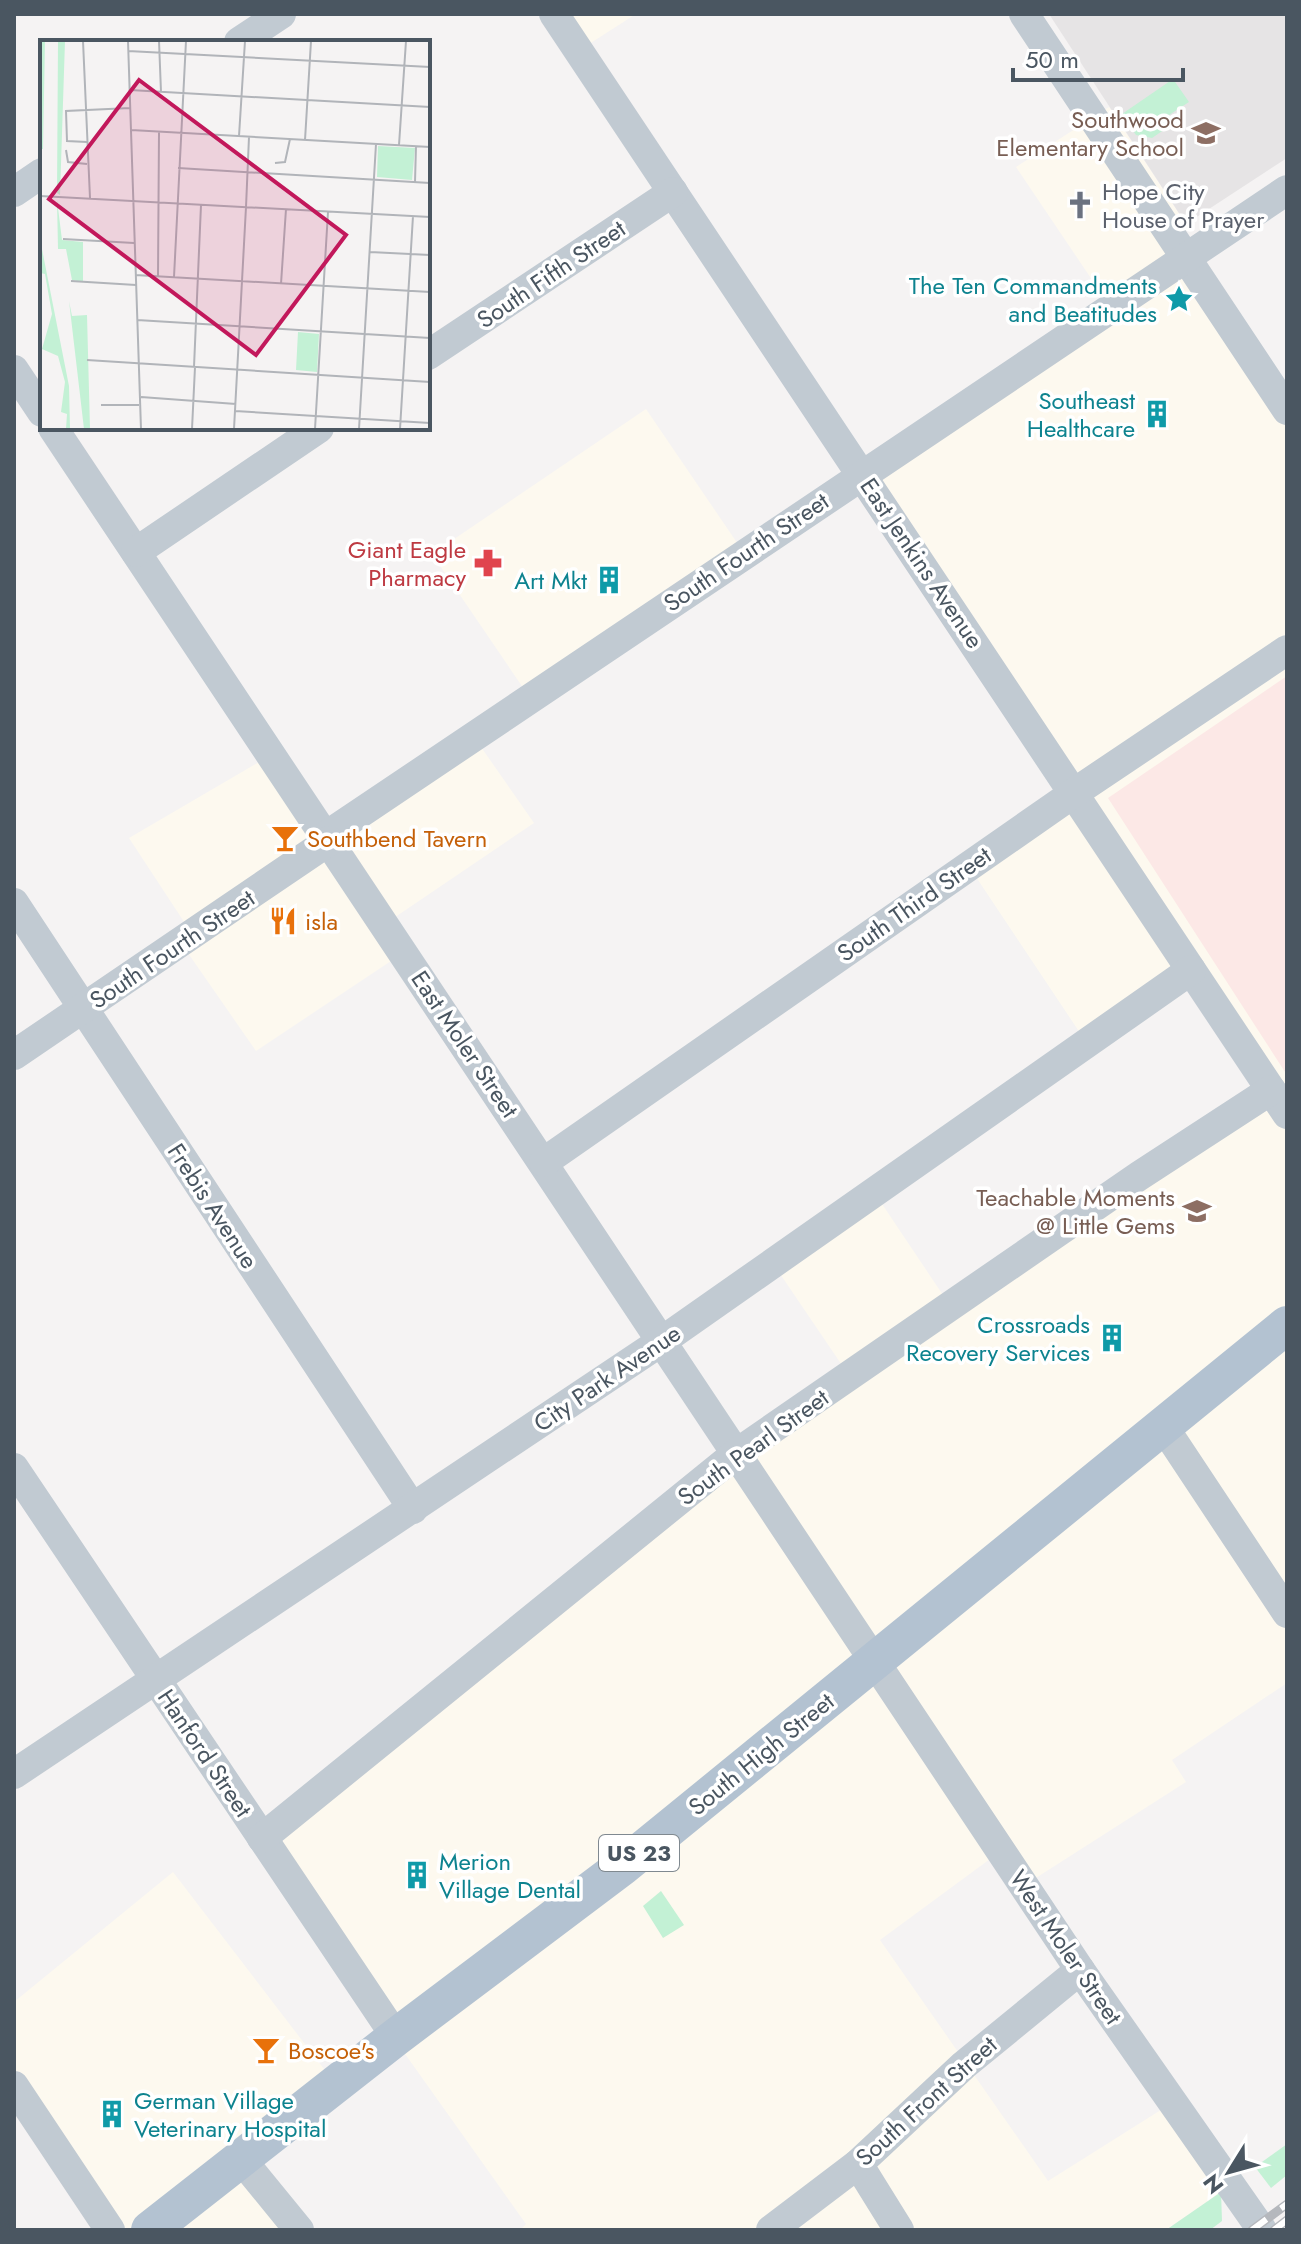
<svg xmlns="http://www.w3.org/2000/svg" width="1301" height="2244" font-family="Jost,sans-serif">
  <rect width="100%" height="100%" fill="#f5f3f3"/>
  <g fill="#fdf9ef">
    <polygon points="545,14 636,14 572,55"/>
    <polygon points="1109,107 1186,224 1185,257 1287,412 1287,1683 1172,1760 1186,1782 1028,1883 1005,1848 880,1940 1048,2181 1164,2108 1221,2192 1166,2230 520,2230 526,2224 393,2037 261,1840 850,1377 772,1262 874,1192 947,1301 1269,1088 1192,974 1088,1045 968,865 1071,795 866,481 1111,308 1016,167"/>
    <polygon points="646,409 742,550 528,695 432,554"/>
    <polygon points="474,737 534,823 382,926 400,955 256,1051 181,943 192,934 129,838 266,758 321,840"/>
    <polygon points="173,1872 334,2082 240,2159 296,2230 108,2230 14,2088 14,2002"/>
  </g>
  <polygon fill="#e6e4e5" points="1049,14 1287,14 1287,158 1186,224"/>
  <polygon fill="#fce8e6" points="1287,676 1287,1075 1108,798"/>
  <g fill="#c3f1d5">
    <polygon points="1173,79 1189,102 1166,117 1171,125 1152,138 1136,135 1122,114"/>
    <polygon points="661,1891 684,1925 663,1938 643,1906"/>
    <polygon points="1287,2144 1287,2175 1271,2188 1255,2167"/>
    <polygon points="1221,2192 1222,2221 1210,2230 1166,2230"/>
  </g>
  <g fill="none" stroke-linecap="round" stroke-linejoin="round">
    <g stroke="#c1cad2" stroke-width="30">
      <polyline points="554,14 1287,1114"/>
      <polyline points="1024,14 1287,410"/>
      <polyline points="239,42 281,14"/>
      <polyline points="14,192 42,173"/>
      <polyline points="428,355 673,192"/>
      <polyline points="14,370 42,412"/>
      <polyline points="53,428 1080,1970 1262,2230"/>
      <polyline points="136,552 319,428"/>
      <polyline points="326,836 1287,190"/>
      <polyline points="14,903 413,1509"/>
      <polyline points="14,1055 329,841"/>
      <polyline points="544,1162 1074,793 1287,650"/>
      <polyline points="1163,1426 1287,1613"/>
      <polyline points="14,1468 396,2037"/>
      <polyline points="14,1774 662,1341 1191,970"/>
      <polyline points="262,1838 737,1453 1139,1176 1271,1090"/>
      <polyline points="14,2086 110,2230"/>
      <polyline points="241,2159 299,2230"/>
      <polyline points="858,2164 899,2230"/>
      <polyline points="771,2230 858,2164 964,2065 1080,1970"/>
    </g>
    <polyline stroke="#b3c2d1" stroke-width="38" points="150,2230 396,2037 623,1866 1287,1325"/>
    <defs>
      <g id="rail">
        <polyline points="1252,2230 1287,2204"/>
        <polyline points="1274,2230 1287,2220"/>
      </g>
    </defs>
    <use href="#rail" stroke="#b5b8bd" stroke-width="9"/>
    <use href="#rail" stroke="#fff" stroke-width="6" stroke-dasharray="18" stroke-linecap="butt"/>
  </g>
  <defs>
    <symbol id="school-bare" viewBox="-9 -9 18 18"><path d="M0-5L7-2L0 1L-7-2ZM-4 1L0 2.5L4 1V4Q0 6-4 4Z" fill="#8d6e63" stroke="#fff" stroke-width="2.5" paint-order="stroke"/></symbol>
    <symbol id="church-bare" viewBox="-9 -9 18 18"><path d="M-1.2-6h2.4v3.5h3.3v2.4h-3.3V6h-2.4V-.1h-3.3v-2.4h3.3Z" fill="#6b7280" stroke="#fff" stroke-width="2.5" paint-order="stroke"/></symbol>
    <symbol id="sight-bare" viewBox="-9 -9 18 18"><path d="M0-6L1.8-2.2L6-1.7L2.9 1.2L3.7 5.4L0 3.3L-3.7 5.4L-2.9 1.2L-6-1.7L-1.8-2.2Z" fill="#0f9aa8" stroke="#fff" stroke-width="2.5" paint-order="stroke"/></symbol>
    <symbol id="building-bare" viewBox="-9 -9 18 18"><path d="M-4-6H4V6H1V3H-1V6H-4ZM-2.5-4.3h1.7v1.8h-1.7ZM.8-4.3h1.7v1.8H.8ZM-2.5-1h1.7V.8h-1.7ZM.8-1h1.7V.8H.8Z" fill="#0f9aa8" stroke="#fff" stroke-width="2.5" paint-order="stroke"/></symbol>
    <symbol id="pharmacy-bare" viewBox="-9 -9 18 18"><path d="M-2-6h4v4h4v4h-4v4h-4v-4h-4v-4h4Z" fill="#e0444e" stroke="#fff" stroke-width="2.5" paint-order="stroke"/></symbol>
    <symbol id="bar-bare" viewBox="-9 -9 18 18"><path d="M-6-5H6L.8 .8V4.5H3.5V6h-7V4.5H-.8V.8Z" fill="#e8710a" stroke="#fff" stroke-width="2.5" paint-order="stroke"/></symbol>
    <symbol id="restaurant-bare" viewBox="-9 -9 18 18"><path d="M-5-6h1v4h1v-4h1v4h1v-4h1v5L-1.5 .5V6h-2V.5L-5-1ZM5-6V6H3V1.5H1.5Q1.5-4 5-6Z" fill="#e8710a" stroke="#fff" stroke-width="2.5" paint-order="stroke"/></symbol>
  </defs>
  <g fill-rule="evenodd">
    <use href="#school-bare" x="1186" y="113" width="40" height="40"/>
    <use href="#church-bare" x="1060" y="185" width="40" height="40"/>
    <use href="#sight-bare" x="1159" y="279" width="40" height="40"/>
    <use href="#building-bare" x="1137" y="394" width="40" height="40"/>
    <use href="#pharmacy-bare" x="468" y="543" width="40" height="40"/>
    <use href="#building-bare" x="589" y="560" width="40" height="40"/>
    <use href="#bar-bare" x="265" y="818" width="40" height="40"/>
    <use href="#restaurant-bare" x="263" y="901" width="40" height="40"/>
    <use href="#school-bare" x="1177" y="1191" width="40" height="40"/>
    <use href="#building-bare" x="1092" y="1318" width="40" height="40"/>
    <use href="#building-bare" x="397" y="1855" width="40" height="40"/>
    <use href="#bar-bare" x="246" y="2030" width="40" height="40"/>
    <use href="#building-bare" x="92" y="2094" width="40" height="40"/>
  </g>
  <g text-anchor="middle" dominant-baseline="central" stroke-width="7" stroke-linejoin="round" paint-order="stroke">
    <rect fill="#fff" stroke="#808990" stroke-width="2" x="599" y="1835" width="80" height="36" rx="6"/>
    <g font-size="22" font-weight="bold" fill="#4a5661">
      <text x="639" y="1853">US 23</text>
    </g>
    <g font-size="24" fill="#785e54" stroke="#fff" text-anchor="end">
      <text x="1184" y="119">Southwood<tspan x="1184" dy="28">Elementary School</tspan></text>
      <text x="1175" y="1197">Teachable Moments<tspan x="1175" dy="28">@ Little Gems</tspan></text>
    </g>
    <g font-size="24" fill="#5b616d" stroke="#fff" text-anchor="start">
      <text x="1102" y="191">Hope City<tspan x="1102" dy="28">House of Prayer</tspan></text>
    </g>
    <g font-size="24" fill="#4a5661" stroke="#fff">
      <text transform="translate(551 274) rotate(-34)">South Fifth Street</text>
      <text transform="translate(746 552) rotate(-34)">South Fourth Street</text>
      <text transform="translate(922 563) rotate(56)">East Jenkins Avenue</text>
      <text transform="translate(914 904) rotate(-35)">South Third Street</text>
      <text transform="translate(172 949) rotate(-34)">South Fourth Street</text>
      <text transform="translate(465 1044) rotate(56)">East Moler Street</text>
      <text transform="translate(213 1206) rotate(57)">Frebis Avenue</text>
      <text transform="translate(607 1378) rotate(-34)">City Park Avenue</text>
      <text transform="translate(753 1447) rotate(-36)">South Pearl Street</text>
      <text transform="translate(205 1753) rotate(56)">Hanford Street</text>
      <text transform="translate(761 1754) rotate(-39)">South High Street</text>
      <text transform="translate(1066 1947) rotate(56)">West Moler Street</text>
      <text transform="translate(926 2101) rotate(-42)">South Front Street</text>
    </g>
    <g font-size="24" fill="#0d838f" stroke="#fff" text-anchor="end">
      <text x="1157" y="285">The Ten Commandments<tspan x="1157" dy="28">and Beatitudes</tspan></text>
      <text x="1135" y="400">Southeast<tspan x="1135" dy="28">Healthcare</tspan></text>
      <text x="587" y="580">Art Mkt</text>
      <text x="1090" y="1324">Crossroads<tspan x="1090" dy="28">Recovery Services</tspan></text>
      <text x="439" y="1861" text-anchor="start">Merion<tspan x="439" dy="28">Village Dental</tspan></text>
      <text x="134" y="2100" text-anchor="start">German Village<tspan x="134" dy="28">Veterinary Hospital</tspan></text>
    </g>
    <g font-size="24" fill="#be3a42" stroke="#fff" text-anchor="end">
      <text x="466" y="549">Giant Eagle<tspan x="466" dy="28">Pharmacy</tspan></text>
    </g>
    <g font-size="24" fill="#c56008" stroke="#fff" text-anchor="start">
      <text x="307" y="838">Southbend Tavern</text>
      <text x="305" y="921">isla</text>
      <text x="288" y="2050">Boscoe's</text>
    </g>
  </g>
  <g transform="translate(40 40)">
    <rect width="390" height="390" fill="#f5f3f3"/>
    <path d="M0,1h5l-2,108h-3zM18,1h7l-5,154 -3,-2zM338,106l37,2 -3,32 -35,-3zM17,160l5,40 21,2v40l-11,-2 -6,-31h-8zM0,199l29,147 1,43h-4l1,-15 -6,-2 4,-30 -7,-26 -16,-7 10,-35 -7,-40 -5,-1zM29,261l3,15 15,-1 3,114h-6zM258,292l21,2 -2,38 -21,-2z" fill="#c3f1d5"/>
    <path fill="none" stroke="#b1b4b9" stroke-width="2" d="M43,1l7,157M88,1l13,388M119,1l2,51M88,11l302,16M90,50l300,17M91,90l299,17M199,96l6,-95M265,100l6,-99M47,102l-20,-1 -1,-30 64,-3M359,105l7,-104M26,110l2,12 19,2M235,123l10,-1 5,-23M138,128l252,15M375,142l1,-36M0,156l390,21M206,167l3,-70M23,199l71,4M330,212l60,3M95,235l295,17M118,236l1,-144M134,237l12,-236M31,241l65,4M241,244l5,-75M97,280l293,18M47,320l343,22M154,327l7,-162M101,357l95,7M61,365h38M195,371l195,12M152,389l3,-62M194,389l12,-222M275,389l13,-217M319,389l17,-285M360,389l13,-213"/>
    <path fill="#c2185b" fill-opacity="0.15" stroke="#c2185b" stroke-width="4" d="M99,40l207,155 -90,120 -207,-156z"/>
    <rect width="390" height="390" fill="none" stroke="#4a5661" stroke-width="4"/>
  </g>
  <rect width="1301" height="2244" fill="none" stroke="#4a5661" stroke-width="32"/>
  <g transform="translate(1229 2172) rotate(233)" stroke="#ffffff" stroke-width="6" paint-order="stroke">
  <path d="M0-6L14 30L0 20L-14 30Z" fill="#4a5661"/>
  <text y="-12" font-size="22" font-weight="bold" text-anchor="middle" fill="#4a5661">N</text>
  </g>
  <path d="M1013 68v12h170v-12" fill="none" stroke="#4a5661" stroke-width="4"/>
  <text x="1025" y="68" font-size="24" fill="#4a5661" stroke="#ffffff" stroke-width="6" paint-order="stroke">50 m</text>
</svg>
